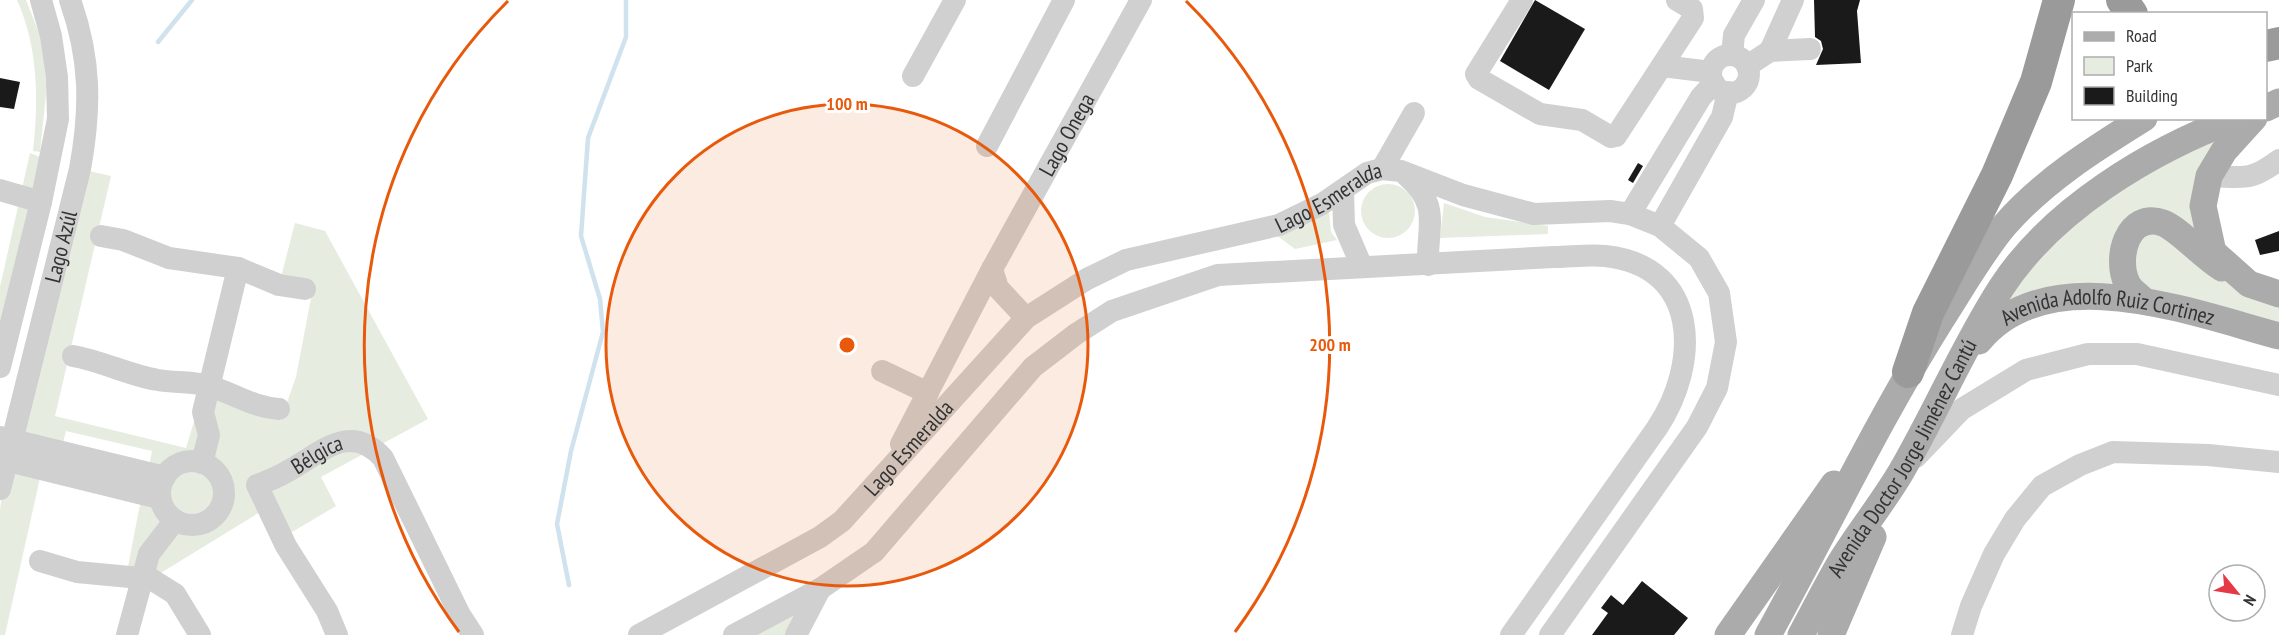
<svg xmlns="http://www.w3.org/2000/svg" width="2279" height="635" font-family="'PT Sans Narrow',sans-serif">
  <rect width="100%" height="100%" fill="#fff"/>
  <g fill="#e6ecdf" fill-rule="evenodd">
    <path d="M17,0h9l16,41 5,43 -7,68 -7,-1c6,-50 5,-105 -16,-151z"/>
    <polygon points="2237,119 2209,176 2213,252 2279,294 2279,336 2092,297 1992,326 2001,287 2075,208"/>
    <polygon points="30,153 50,161 0,367 0,287"/>
    <path d="M80,169l31,7 -56,240 131,32 19,-63 80,23 11,-31 15,-79 -32,-13 16,-62 30,8 103,188 -107,58 15,29 -54,32 -14,-31 -117,72 -25,-2 16,-83 -131,-54zM66,431l86,20 -4,21 -87,-21z"/>
    <circle cx="1388" cy="211" r="27"/>
    <polygon points="1444,203 1485,217 1548,226 1548,234 1440,238"/>
    <polygon points="1329,211 1331,232 1337,240 1295,249 1276,235"/>
    <polygon points="6,461 42,469 5,635 0,635 0,510"/>
    <polygon points="816,590 796,635 734,635"/>
  </g>
  <g fill="none" stroke-linecap="round" stroke-linejoin="round">
    <g stroke="#cfe2ee" stroke-width="4.5">
      <polyline points="158,42 192,0"/>
      <polyline points="569,585 557,524 571,451 603,332 600,299 581,236 588,138 626,37 626,0"/>
    </g>
  </g>
  <g fill="#1a1a1a">
    <polygon points="1535,0 1585,29 1549,90 1500,61"/>
    <polygon points="1814,0 1860,0 1857,11 1861,63 1816,65 1823,49 1821,41 1815,37"/>
    <polygon points="0,78 20,82 14,109 0,107"/>
    <polygon points="1638,163 1643,166 1633,183 1628,180"/>
    <polygon points="2279,231 2279,251 2260,255 2255,240"/>
    <polygon points="1642,581 1688,618 1674,635 1592,635 1608,613 1601,608 1611,595 1623,605"/>
  </g>
  <g fill="none" stroke-linecap="round" stroke-linejoin="round">
    <g stroke="#d0d0d0" stroke-width="22">
      <polyline points="1522,0 1476,74 1479,79 1540,114 1582,120 1611,137 1616,136 1693,18 1692,9 1677,0"/>
      <polyline points="1770,51 1793,0"/>
      <polyline points="1732,55 1734,35 1754,0"/>
      <circle cx="1730" cy="74" r="19"/>
      <polyline points="1662,66 1711,72"/>
      <polyline points="1747,66 1770,51 1810,49"/>
      <polyline points="913,76 955,0"/>
      <polyline points="987,146 1064,0"/>
      <polyline points="1382,169 1414,113"/>
      <path d="M1407,176c34,30 20,48 21,89"/>
      <path d="M2209,176c36,1 40,6 70,-16"/>
      <polyline points="0,190 41,202"/>
      <polyline points="1343,191 1344,225 1362,267"/>
      <polyline points="1630,214 1701,97 1714,83"/>
      <polyline points="1660,226 1722,117 1728,92"/>
      <polyline points="101,236 123,240 169,258 238,268 279,285 305,289"/>
      <polyline points="992,269 998,288 1026,318"/>
      <path d="M73,356c29,5 55,19 85,24 15,3 31,1 46,5 27,6 47,22 75,24"/>
      <polyline points="0,367 41,202 58,119 57,77 51,36 41,0"/>
      <polyline points="882,371 928,393"/>
      <polyline points="0,437 165,477"/>
      <path id="s1" d="M901,444l91,-175 149,-269"/>
      <polyline points="1916,457 1962,409 2026,370 2088,354 2137,354 2279,385"/>
      <polyline points="0,459 159,498"/>
      <circle cx="192" cy="493" r="32"/>
      <polyline points="202,463 209,435 203,412 238,268"/>
      <path id="s2" d="M0,489l80,-320c11,-61 11,-110 -10,-169"/>
      <polyline points="40,561 77,572 151,579 175,594 200,635"/>
      <polyline points="127,635 149,554 175,520"/>
      <path id="s3" d="M337,635l-10,-24 -41,-65 -29,-61c11,-4 21,-8 31,-14 33,-18 62,-50 95,-13l77,157 13,20"/>
      <path id="s4" d="M639,635l181,-98 22,-16 184,-203 61,-39 39,-19 153,-35 43,-21 45,-31 15,-4 19,2 62,24 71,19 76,-3 20,3 30,12 39,32 20,35 7,49 -9,46 -20,39 -147,208"/>
      <path d="M734,635l86,-46 54,-37 159,-185 43,-33 36,-23 106,-36 336,-18c16,0 35,-3 51,-1 96,10 95,108 52,172l-146,207"/>
      <polyline points="796,635 820,589"/>
      <polyline points="1962,635 1971,606 1994,554 2015,519 2042,486 2080,465 2113,452 2208,455 2279,462"/>
    </g>
    <g stroke="#ababab" stroke-width="27">
      <polyline points="2266,108 2279,102"/>
      <polyline points="2254,118 2224,151 2209,176 2203,206 2213,252 2249,284 2279,294"/>
      <path d="M2143,300c-5,-5 -13,-10 -16,-17 -12,-24 0,-73 36,-60 16,6 40,34 59,45"/>
      <path id="s5" d="M1979,341c69,-84 214,-28 300,-5"/>
      <polyline points="1728,635 1834,484"/>
      <path d="M1768,635c58,-105 109,-213 173,-315 20,-31 39,-65 63,-94 39,-45 90,-77 140,-108"/>
      <path id="s6" d="M1801,635c13,-24 25,-48 39,-72 19,-31 42,-59 61,-91 35,-60 62,-125 100,-184 51,-79 150,-138 236,-170"/>
      <polyline points="1831,635 1873,537"/>
    </g>
    <g stroke="#9a9a9a" stroke-width="32">
      <polyline points="2122,0 2132,14"/>
      <polyline points="2266,46 2279,43"/>
      <polyline points="1908,372 1928,313 1997,175 2036,82 2059,0"/>
    </g>
  </g>
  <circle cx="847" cy="345" r="241" fill="#e8590c" fill-opacity=".12"/>
  <g fill="none" stroke="#e8590c" stroke-width="3">
    <circle cx="847" cy="345" r="241"/>
    <path d="M459 632A483 483 0 0 1 508 1M1186 1A483 483 0 0 1 1235 632"/>
  </g>
  <g text-anchor="middle" dominant-baseline="central" stroke-width="6" stroke-linejoin="round" paint-order="stroke">
    <g font-size="22" fill="#333" stroke="#fff">
      <text stroke="none"><textPath href="#s1" startOffset="351">Lago Onega</textPath></text>
      <text stroke="none"><textPath href="#s4" startOffset="837">Lago Esmeralda</textPath></text>
      <text stroke="none"><textPath href="#s2" startOffset="250">Lago Azúl</textPath></text>
      <text stroke="none"><textPath href="#s5" startOffset="141">Avenida Adolfo Ruiz Cortinez</textPath></text>
      <text stroke="none"><textPath href="#s4" startOffset="332">Lago Esmeralda</textPath></text>
      <text stroke="none"><textPath href="#s3" startOffset="238">Bélgica</textPath></text>
      <text stroke="none"><textPath href="#s6" startOffset="204">Avenida Doctor Jorge Jiménez Cantú</textPath></text>
    </g>
  </g>
  <circle cx="847" cy="345" r="9" fill="#e8590c" stroke="#fff" stroke-width="3"/>
  <g font-size="18" text-anchor="middle" font-weight="bold" fill="#e8590c" stroke="#fff" stroke-width="6" stroke-linejoin="round" paint-order="stroke">
    <text x="847" y="110">100 m</text>
    <text x="1330" y="351">200 m</text>
  </g>
  <rect x="2072" y="12" width="195" height="108" fill="#ffffff" stroke="#adadad" stroke-width="1.5"/>
  <rect x="2084" y="32" width="30" height="9" fill="#ababab" stroke="#adadad" stroke-width="1.5"/>
  <text x="2126" y="42" font-size="18" fill="#333333">Road</text>
  <rect x="2084" y="57" width="30" height="18" fill="#e6ecdf" stroke="#adadad" stroke-width="1.5"/>
  <text x="2126" y="72" font-size="18" fill="#333333">Park</text>
  <rect x="2084" y="87" width="30" height="18" fill="#1a1a1a" stroke="#adadad" stroke-width="1.5"/>
  <text x="2126" y="102" font-size="18" fill="#333333">Building</text>
  <g transform="translate(2237 593) rotate(120)"><circle r="28" fill="#ffffff" stroke="#adadad" stroke-width="1.5"/>
  <path d="M0-4.5L10 22L0 15L-10 22Z" fill="#e63946"/>
  <text y="-9" font-size="16" font-weight="bold" text-anchor="middle" fill="#333333">N</text>
  </g>
</svg>
